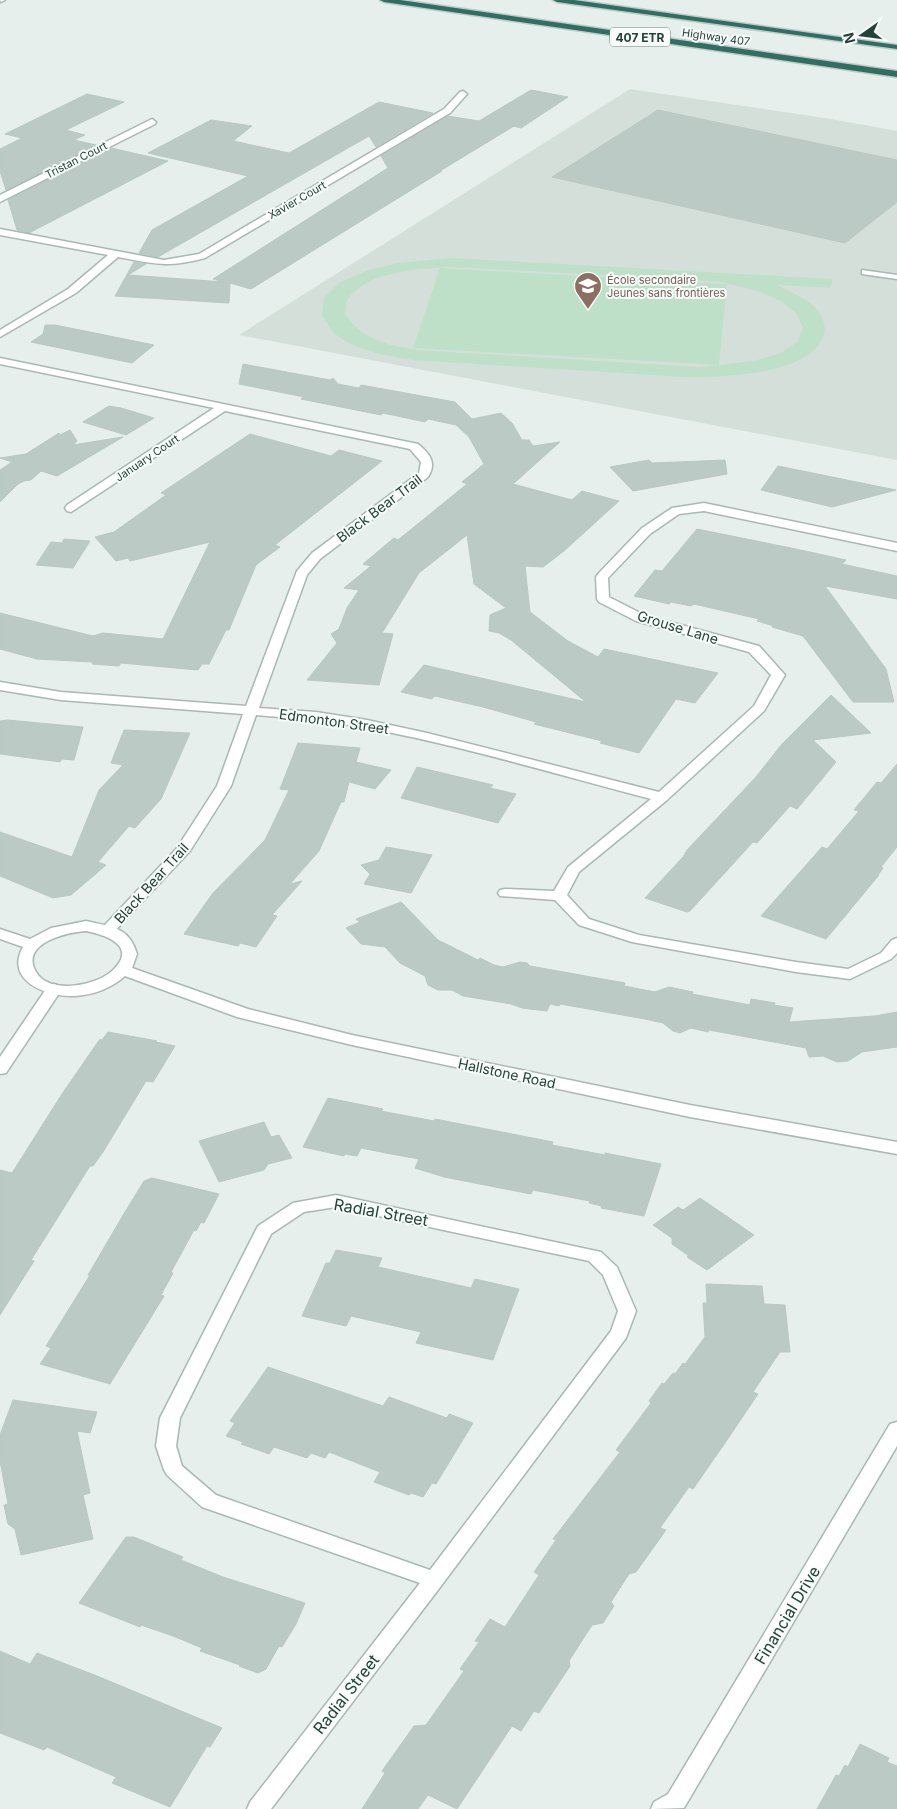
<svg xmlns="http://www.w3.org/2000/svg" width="897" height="1809" font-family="Inter,sans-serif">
  <rect width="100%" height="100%" fill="#e6efeb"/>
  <polygon fill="#d4dfda" points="630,89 825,118 897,131 897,460 239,335"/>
  <g fill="#bfe0c8" fill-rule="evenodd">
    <path d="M453,258l380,21 -3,9 -52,-3c13,8 32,14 41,27 6,8 7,17 4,25 -12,38 -106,41 -140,40l-271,-17c-27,-5 -58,-9 -79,-28 -4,-5 -8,-12 -11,-17l2,-17 16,-16 26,-11 32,-8zM453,267l269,15 36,9 23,10 16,13 6,14 -5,13 -17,12 -27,8 -54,6 -282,-17c-31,-5 -55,-10 -73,-36 1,-5 0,-11 3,-15 19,-28 75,-31 105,-32z"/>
    <polygon points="440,268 727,284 719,365 413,348"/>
  </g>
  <g fill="#bbcac4" stroke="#b8c9c2">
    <polygon points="531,90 568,97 521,128 514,126 440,171 442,171 251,289 230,283 229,303 115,296 134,262 146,264 128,275 224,282 213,279 388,168 381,156 448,116 479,121"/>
    <polygon points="87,94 124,102 66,130 85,135 74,140 96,145 6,190 0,171 0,149 22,138 5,134"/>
    <polygon points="379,102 433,113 376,147 369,136 158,257 139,253 152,230 248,176 148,153 211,120 252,126 233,141 289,153"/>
    <polygon points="658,110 897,160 897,202 845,243 552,177"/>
    <polygon points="111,148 168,161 29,233 17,230 8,200"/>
    <polygon points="45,325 55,325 154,345 132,363 31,342 43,334"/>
    <polygon points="243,364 330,380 333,378 338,384 359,388 361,385 455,402 472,419 501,413 512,423 522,440 529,440 533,446 560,442 513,484 572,500 582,491 619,501 564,551 543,567 525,566 530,612 568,641 598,657 604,649 718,673 695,703 676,699 639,753 600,743 602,741 534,724 536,722 483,707 435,696 432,699 401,692 424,665 586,702 511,640 499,633 489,631 490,615 506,608 474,584 467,535 419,573 382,633 393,634 379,685 307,680 337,643 331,634 339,629 347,608 359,590 344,588 371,566 363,564 394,538 398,540 467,484 462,482 484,464 469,437 456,425 428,419 425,422 383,413 381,415 301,399 304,397 239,384"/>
    <polygon points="109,406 121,408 154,418 126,435 83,422"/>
    <polygon points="70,430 77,441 73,445 123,437 57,476 41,471 31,480 24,481 18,484 0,502 0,470 12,462 0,458 26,454 59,433 60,435"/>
    <polygon points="250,434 331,456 339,450 382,461 275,545 280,547 256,565 229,630 226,630 209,664 202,664 198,670 121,663 119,666 92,664 93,662 37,659 0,649 0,613 93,636 103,633 163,639 210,542 130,561 128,558 116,561 95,537 114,532 166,495 161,493"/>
    <polygon points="649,460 652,463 725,460 727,474 633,491 610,467"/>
    <polygon points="778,466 827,476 896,490 832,507 761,490"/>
    <polygon points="697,529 796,549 846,560 842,564 897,576 897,599 825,586 886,669 894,702 853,702 803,636 772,627 774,626 757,621 759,619 694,604 691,606 671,602 669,604 634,596 655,570 662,571"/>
    <polygon points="64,539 90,541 73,568 36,565 51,542 62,543"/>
    <polygon points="831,695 871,733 813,740 836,762 797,809 790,806 757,843 753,842 690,911 687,912 645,898 683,857 687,850 755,778 782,744"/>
    <polygon points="7,720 83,727 74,760 62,759 60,762 0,754 0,721"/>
    <polygon points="124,730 190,733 161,799 135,828 129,826 98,862 106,865 71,895 53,898 0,876 0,832 72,857 99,790 123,765 111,763"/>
    <polygon points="298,743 360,748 356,762 391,770 375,789 349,782 344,802 341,802 319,851 290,884 302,881 272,915 277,916 256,947 240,943 238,946 184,934 213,893 265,840 289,790 280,789"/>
    <polygon points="897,764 897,847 881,867 883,868 878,875 879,875 826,939 761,916 822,847 827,849 859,811 854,810 877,782 881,783"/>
    <polygon points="417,767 493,785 490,788 516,794 498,823 401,798"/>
    <polygon points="386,847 432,855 411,893 364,884 370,874 361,865 379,860"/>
    <polygon points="401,902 438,940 478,960 480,958 494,965 503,967 520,962 527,963 530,966 625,983 624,986 655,992 669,987 693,992 692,994 750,1005 751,999 775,1003 774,1005 793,1008 789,1022 875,1016 897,1012 897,1047 862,1052 848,1061 837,1062 823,1056 809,1057 806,1048 709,1030 708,1032 691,1028 680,1033 673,1031 663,1023 645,1019 560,1004 559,1006 550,1004 547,1011 522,1008 511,1004 463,996 452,990 438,990 428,985 425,976 400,963 385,947 361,944 346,928 360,922 356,919"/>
    <polygon points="108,1032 157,1041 156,1042 175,1046 153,1082 146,1081 103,1152 93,1166 90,1166 31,1260 34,1261 0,1315 0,1170 12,1173 62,1094 100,1039 102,1040"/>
    <polygon points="328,1098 383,1109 381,1111 434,1121 435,1119 553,1142 552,1145 605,1155 605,1153 661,1164 644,1216 601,1208 602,1206 589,1203 590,1201 533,1190 531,1194 444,1177 415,1168 419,1159 391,1154 361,1148 357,1156 345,1154 344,1156 303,1147"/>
    <polygon points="264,1122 271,1137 279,1135 292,1158 268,1164 264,1170 219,1182 199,1141"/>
    <polygon points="152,1178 219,1194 204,1223 201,1222 196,1231 194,1230 171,1272 173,1273 161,1295 164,1296 110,1384 40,1364 51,1348 46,1346 90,1275 88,1275 122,1217 144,1181"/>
    <polygon points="700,1198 754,1235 707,1270 687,1257 689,1256 672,1244 672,1238 653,1225 678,1207 683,1210"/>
    <polygon points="336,1250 382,1258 378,1267 471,1288 475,1279 519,1289 493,1360 416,1343 421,1332 351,1316 346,1326 302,1316 326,1263 330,1263"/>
    <polygon points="706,1284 762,1286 764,1304 785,1305 790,1352 780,1352 753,1392 758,1394 725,1443 693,1489 689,1487 660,1528 666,1530 636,1572 629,1574 611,1602 614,1606 603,1623 592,1625 569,1661 570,1666 539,1713 534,1711 521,1731 512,1726 457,1809 428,1795 418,1809 362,1809 385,1773 382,1771 414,1726 426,1725 464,1671 460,1669 479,1642 475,1641 490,1619 505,1627 539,1575 534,1572 556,1540 553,1539 620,1452 616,1450 651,1403 649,1401 662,1383 664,1384 673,1373 675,1374 683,1363 685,1364 705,1337 703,1303 707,1303"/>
    <polygon points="268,1367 383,1406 389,1397 447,1418 449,1414 473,1423 436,1484 432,1483 423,1497 411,1493 409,1495 374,1482 380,1472 329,1452 325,1458 311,1453 307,1458 274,1447 269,1454 241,1444 243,1442 226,1436 235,1423 230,1421"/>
    <polygon points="13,1400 97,1412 90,1433 77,1431 90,1493 83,1495 93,1539 21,1555 15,1529 8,1524 4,1505 8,1504 0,1461 0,1435"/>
    <polygon points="126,1537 134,1537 183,1557 181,1560 223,1577 305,1603 296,1624 282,1647 279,1646 266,1669 258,1673 239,1666 240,1665 200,1651 202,1648 173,1636 141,1625 140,1627 79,1603"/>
    <polygon points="0,1651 30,1664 37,1653 97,1676 222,1728 210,1747 207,1746 170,1807 112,1783 116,1777 47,1747 44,1750 0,1733"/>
    <polygon points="860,1744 889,1758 887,1762 897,1766 897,1809 817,1809 836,1775 839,1776 845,1765 848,1767"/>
  </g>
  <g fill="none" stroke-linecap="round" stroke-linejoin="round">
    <defs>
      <polygon id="service" points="862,270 897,275 897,279 862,274"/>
      <g id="minor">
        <polygon points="0,0 5,0 1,2"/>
        <path d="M463,91l4,3 -17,19 -245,145c-37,10 -50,6 -87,-1l-42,36 -76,44v-7l68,-41 40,-34 -108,-20v-6l164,31 35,-6 245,-145 16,-17z"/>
        <polygon points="152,119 156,122 155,124 0,202 0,195"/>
        <path d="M0,358l418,86c12,10 19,19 10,33l-108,82 -13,16 -48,133 57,4 51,8 60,13 232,59 95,-86 17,-31 -22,-23 -113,-31 -37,-19 -2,-3 -1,-22 2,-3 44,-46 30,-20 32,-5 193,40v8l-193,-40 -25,3 -29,20 -42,44 1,19 35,18 115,31 26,29 -21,36 -97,89 -88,72 -12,23 22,24 50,16 157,27 52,7 33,-16 11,-13 5,-2v15l-6,6 -41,20 -54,-7 -164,-30 -53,-17 -24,-25 -55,-4 -2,-3 2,-3 5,-1 49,2 14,-24 83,-68c-93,-24 -190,-54 -285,-71 -36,-7 -73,-10 -110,-13l-25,71 -41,65 -77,82h-10l-3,-3 3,-3 74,-79 40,-62 26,-72 -182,-14 -61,-10v-8l61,10 185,14 51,-135 15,-18 107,-80 2,-11 -11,-13 -185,-38 -154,101 -4,-1 -2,-3 2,-3 147,-97 -214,-44z"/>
        <polygon points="54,984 60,986 62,989 6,1073 0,1074 0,1057 48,986"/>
        <path d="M336,1195l265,57 16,15 19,44 -10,27 -185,248 -170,223h-24l3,-7 170,-219 -218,-76 -35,-32 -3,-5 -8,-24 4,-28 98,-192 35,-23zM336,1207l253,54 14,14 15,36 -7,20 -181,239 -214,-75 -34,-29 -6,-20 4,-28 91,-184 33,-22z"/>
      </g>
      <g id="tertiary">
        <path d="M86,921c25,6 43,5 51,33l-5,14 116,41 104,26 338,70 207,37v12l-207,-37 -338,-72 -115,-28 -112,-41c-13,12 -32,19 -50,20 -28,1 -71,-15 -52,-49l-23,-8v-10l30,10 21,-11zM86,931c20,4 52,15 27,39 -16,16 -64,25 -77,2 -17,-29 32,-40 50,-41z"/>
        <polygon points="897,1422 897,1446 684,1808 651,1809 654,1802 668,1794 890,1424"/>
      </g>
      <g id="motorway">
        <polygon points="380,0 400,0 897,71 897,77 384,2"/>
        <polygon points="553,0 574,0 897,45 897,49 557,2"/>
      </g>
    </defs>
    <use href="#service" stroke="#a8b8b2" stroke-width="3"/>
    <use href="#minor" stroke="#a8b8b2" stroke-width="3"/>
    <use href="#tertiary" stroke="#a8b8b2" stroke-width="3"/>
    <use href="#motorway" stroke="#c2cac8" stroke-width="3"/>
    <use href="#service" fill="#fff" fill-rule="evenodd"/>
    <use href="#minor" fill="#fff" fill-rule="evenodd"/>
    <use href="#tertiary" fill="#fff" fill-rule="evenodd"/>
    <use href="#motorway" fill="#2f6f62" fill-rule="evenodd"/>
  </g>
  <defs>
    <symbol id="school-pin" viewBox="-11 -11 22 30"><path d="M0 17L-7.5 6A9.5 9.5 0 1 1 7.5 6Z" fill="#8d6e63" stroke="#f7fbf9"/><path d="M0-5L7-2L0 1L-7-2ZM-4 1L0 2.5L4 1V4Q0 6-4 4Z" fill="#fff"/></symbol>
  </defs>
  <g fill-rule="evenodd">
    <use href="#school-pin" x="572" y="270" width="32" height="43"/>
  </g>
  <g text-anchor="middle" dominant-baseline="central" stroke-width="4" stroke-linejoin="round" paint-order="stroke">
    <g font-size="11" fill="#24423a" stroke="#f7fbf9">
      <text transform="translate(716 37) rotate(8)">Highway 407</text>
      <text transform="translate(76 160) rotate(-27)">Tristan Court</text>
      <text transform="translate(297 200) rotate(-30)">Xavier Court</text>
      <text transform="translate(147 458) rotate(-34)">January Court</text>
    </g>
    <g font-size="11" fill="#785e54" stroke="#f7fbf9" text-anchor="start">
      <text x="607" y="280">École secondaire<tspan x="607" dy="13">Jeunes sans frontières</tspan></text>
    </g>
    <rect fill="#f7fbf9" stroke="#637a73" stroke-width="1" x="610" y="27.5" width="60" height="19" rx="4"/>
    <g font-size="12" font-weight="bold" fill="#24423a">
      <text x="640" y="37">407 ETR</text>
    </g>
    <g font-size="14" fill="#24423a" stroke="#f7fbf9">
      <text transform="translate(379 508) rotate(-37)">Black Bear Trail</text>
      <text transform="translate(678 627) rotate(17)">Grouse Lane</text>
      <text transform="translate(334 721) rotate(8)">Edmonton Street</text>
      <text transform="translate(151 883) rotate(-48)">Black Bear Trail</text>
      <text transform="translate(507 1073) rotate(12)">Hallstone Road</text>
    </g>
    <g font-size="16" fill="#24423a" stroke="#f7fbf9">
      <text transform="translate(381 1212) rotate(10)">Radial Street</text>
      <text transform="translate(787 1615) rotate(-59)">Financial Drive</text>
      <text transform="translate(346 1694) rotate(-52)">Radial Street</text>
    </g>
  </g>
  <g transform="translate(862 35) rotate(256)" stroke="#f7fbf9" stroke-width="4" paint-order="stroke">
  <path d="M0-4L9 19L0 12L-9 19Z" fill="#24423a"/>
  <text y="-8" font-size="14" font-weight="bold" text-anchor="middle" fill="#24423a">N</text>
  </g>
</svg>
